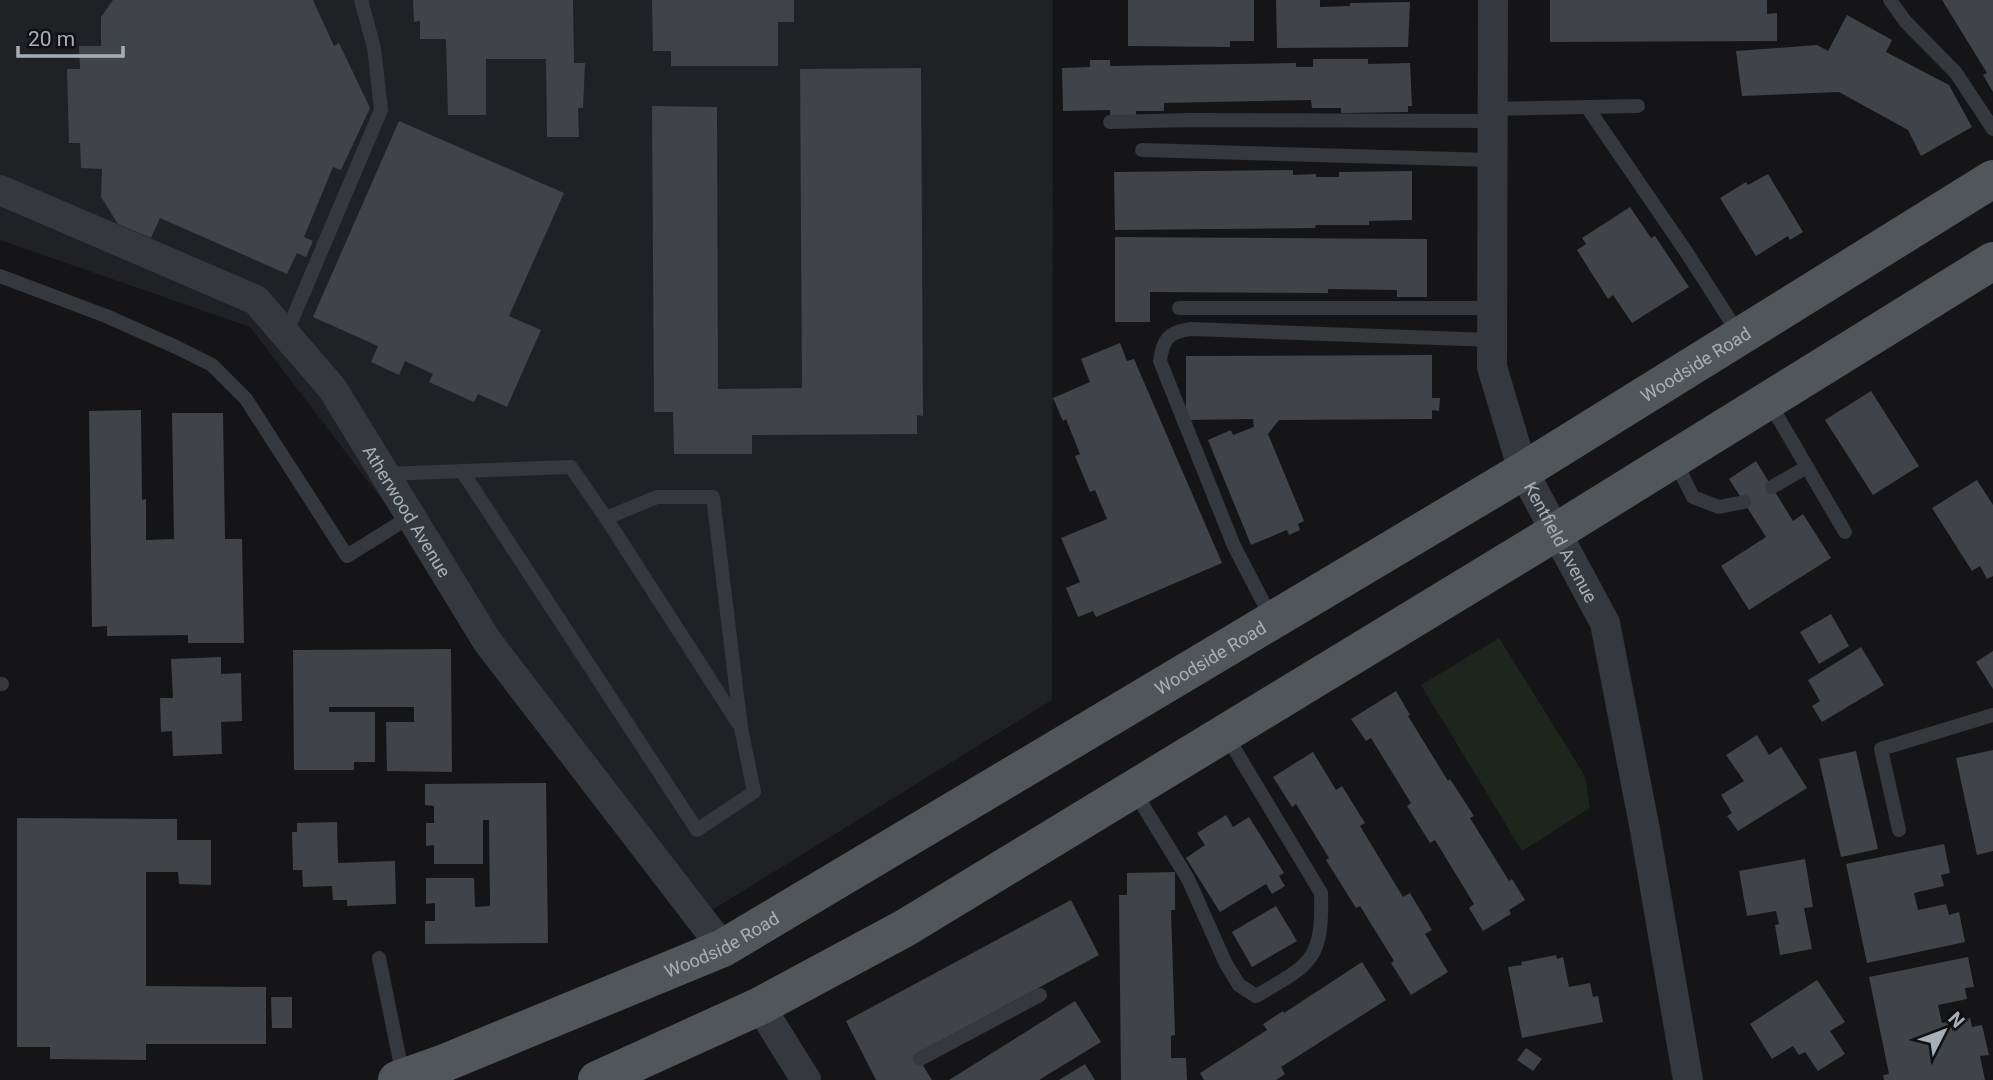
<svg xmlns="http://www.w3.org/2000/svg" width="1993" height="1080" font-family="Roboto,sans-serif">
  <rect width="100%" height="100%" fill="#151517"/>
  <polygon fill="#202124" points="0,0 1053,0 1052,700 701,917 250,327 0,240"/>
  <polygon fill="#1d251c" points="1499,638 1585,776 1590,808 1522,851 1421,685"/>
  <g fill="#404347">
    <polygon points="113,0 313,0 334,46 339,43 370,108 341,170 333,167 304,237 313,241 306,257 297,253 287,274 160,218 151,238 118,224 101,197 102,169 81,168 80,143 69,143 67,69 80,69 79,46 101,46 101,17"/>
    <polygon points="413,0 573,0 574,63 585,63 583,108 578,108 579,137 547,137 546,59 486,59 486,115 448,115 446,39 420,39 420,21 414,22"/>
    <polygon points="652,0 794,0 794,22 778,22 778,66 671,66 671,51 653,51"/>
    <polygon points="1128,0 1254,0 1254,41 1230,41 1230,47 1128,46"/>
    <polygon points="1276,0 1320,0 1320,7 1350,6 1350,3 1410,2 1408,47 1277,48"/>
    <polygon points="1550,0 1767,0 1767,14 1777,13 1777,41 1550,42"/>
    <polygon points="1942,0 1993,0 1993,92 1983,75 1987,73"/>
    <polygon points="1847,15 1892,40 1886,52 1949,85 1972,127 1921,156 1908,130 1839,92 1742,96 1736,51 1817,45 1828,51"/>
    <polygon points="1313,59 1368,59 1368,64 1410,63 1412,106 1408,106 1408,112 1341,113 1341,108 1312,108 1311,100 1164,103 1164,111 1136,111 1136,116 1110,116 1110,110 1063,111 1062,68 1090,67 1090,60 1110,60 1110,66 1296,63 1296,67 1313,67"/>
    <polygon points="921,68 923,416 917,415 917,434 752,435 752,454 674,454 673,412 654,412 652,106 717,107 718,389 802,388 800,69"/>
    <polygon points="399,121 564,193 509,316 541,330 507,407 478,394 474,402 429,382 433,374 405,361 399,375 371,362 378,346 313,317"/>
    <polygon points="1293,170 1293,175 1316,174 1316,177 1339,177 1339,172 1412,171 1412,220 1369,221 1369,225 1316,225 1315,228 1115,230 1114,172"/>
    <polygon points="1768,174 1803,232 1790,240 1788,236 1756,256 1720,198 1746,182 1748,185"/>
    <polygon points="1630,207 1651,238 1655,236 1689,287 1632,323 1613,295 1608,299 1577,250 1586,244 1582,238"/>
    <polygon points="1115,237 1427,239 1427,297 1397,297 1397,290 1328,289 1328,293 1150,292 1150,322 1115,322"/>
    <polygon points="1120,343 1127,361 1134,359 1222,563 1096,617 1093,611 1078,617 1066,588 1080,582 1061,538 1107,519 1095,490 1090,492 1075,456 1080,454 1066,419 1063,421 1053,398 1090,382 1081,359"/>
    <polygon points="1432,355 1432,398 1440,398 1439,411 1432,410 1432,419 1279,420 1268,434 1304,521 1298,524 1300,530 1289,535 1287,530 1251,545 1208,440 1231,430 1233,435 1254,427 1253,419 1186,420 1186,356"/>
    <polygon points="1871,391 1919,466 1873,495 1825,420"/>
    <polygon points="141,410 142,500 146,499 146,540 174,539 172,413 223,413 225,539 242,539 244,643 188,643 188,635 107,636 107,626 92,627 89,411"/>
    <polygon points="1756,461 1793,521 1803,514 1831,558 1749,610 1721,566 1766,537 1729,479"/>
    <polygon points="1977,480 1993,505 1993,576 1987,579 1980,566 1972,571 1932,508"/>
    <polygon points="1831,614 1849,646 1819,664 1800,632"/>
    <polygon points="1861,647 1884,685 1822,722 1812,706 1820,701 1808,680"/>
    <polygon points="451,649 452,772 387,771 386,722 414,722 414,707 329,707 329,712 375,712 375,762 354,762 354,770 294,770 293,650"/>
    <polygon points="1993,651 1993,689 1976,662"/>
    <polygon points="221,657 221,674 241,673 242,721 221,722 222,754 173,756 172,731 161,732 160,698 173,698 171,659"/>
    <polygon points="1396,691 1410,715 1408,716 1448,781 1450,779 1474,816 1470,818 1509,881 1512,879 1525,900 1509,910 1511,914 1483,931 1469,908 1474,904 1435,840 1430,843 1407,806 1411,803 1371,738 1366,741 1351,719"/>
    <polygon points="1757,735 1769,755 1781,747 1807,788 1738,831 1727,816 1732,813 1721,795 1744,781 1726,755"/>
    <polygon points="1993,750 1993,851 1977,855 1956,758"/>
    <polygon points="1856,751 1878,849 1841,857 1819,759"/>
    <polygon points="1313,752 1336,790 1342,786 1365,823 1360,826 1403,897 1410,893 1432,930 1425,934 1448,972 1411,995 1391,963 1394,961 1360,906 1356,908 1326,860 1329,858 1296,804 1292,807 1273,777"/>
    <polygon points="546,783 548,943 425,944 425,921 435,921 435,903 426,904 426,878 474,878 475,907 490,906 489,820 483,820 483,864 434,864 434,845 426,846 426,823 434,823 434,806 425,805 425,784"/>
    <polygon points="1226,815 1233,827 1249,817 1284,873 1279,876 1285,886 1272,894 1266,884 1220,912 1186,858 1205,845 1197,833"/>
    <polygon points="17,818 177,819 177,840 211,840 211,885 179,884 178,872 146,872 146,986 266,987 266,1044 146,1044 146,1060 50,1059 50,1047 17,1047"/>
    <polygon points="337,822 338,863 395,861 396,904 347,906 347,900 333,900 332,886 303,887 302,870 293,870 292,832 297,832 297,823"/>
    <polygon points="1944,844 1950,873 1941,875 1944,886 1914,893 1918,910 1946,904 1949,915 1959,912 1965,942 1867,963 1846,864"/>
    <polygon points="1805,859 1813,907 1804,908 1812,949 1780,955 1775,925 1779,924 1776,911 1747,916 1739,871"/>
    <polygon points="1175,872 1175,910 1171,910 1175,1035 1171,1036 1171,1058 1186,1058 1187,1080 1121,1080 1119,895 1127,895 1127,873"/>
    <polygon points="1071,900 1099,955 916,1054 932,1080 876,1080 846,1021"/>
    <polygon points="1276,906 1297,941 1252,967 1232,932"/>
    <polygon points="1556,955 1557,959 1563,957 1569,987 1590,983 1593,997 1598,996 1603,1022 1522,1038 1508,967 1522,965 1521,962"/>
    <polygon points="1968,957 1974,987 1965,988 1967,999 1938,1005 1942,1023 1970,1018 1972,1027 1982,1025 1989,1055 1980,1056 1985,1080 1884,1080 1883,1075 1889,1074 1869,977"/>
    <polygon points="1362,962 1386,1000 1281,1067 1285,1074 1276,1080 1204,1080 1200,1073 1267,1030 1263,1024 1283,1011 1284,1013"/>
    <polygon points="1817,980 1845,1022 1830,1031 1845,1054 1818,1071 1805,1052 1799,1055 1793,1046 1772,1059 1750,1024"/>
    <polygon points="271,997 292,997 292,1028 272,1028"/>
    <polygon points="1075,1001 1101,1042 1039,1080 949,1080"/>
    <polygon points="1526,1048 1542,1059 1533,1071 1517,1060"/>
    <polygon points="1085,1064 1095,1080 1059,1080"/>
  </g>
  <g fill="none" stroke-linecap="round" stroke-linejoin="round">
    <g stroke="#35383c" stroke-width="14">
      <polyline points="1890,0 1905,21 1956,73 1993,129"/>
      <polyline points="1587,107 1687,253 1740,336"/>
      <polyline points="1493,109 1638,106"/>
      <polyline points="1110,122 1191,120 1493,121"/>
      <polyline points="1142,150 1492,160"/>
      <polyline points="0,276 106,316 176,347 212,365 246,399 347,556 411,516"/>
      <polyline points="1179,308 1492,308"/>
      <polyline points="286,334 381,110 374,48 361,0"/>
      <polyline points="1769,402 1845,532"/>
      <polyline points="1675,461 1693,497 1719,507 1744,502"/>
      <polyline points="384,474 571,467 606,518 657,497 713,497 741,728 754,792 697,830 462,471"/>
      <polyline points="1772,487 1807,467"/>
      <polyline points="606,518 738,723"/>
      <path d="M1272,619l-38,-73 -74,-185c3,-22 8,-29 31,-32l301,11"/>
      <polyline points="0,684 2,684"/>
      <path d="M1134,791l54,88 38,85 13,21 17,11c55,-32 67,-35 65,-103l-95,-158"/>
      <polyline points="1899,830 1881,749 1993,715"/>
      <polyline points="379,958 403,1076"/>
      <polyline points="920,1059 1040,995"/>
    </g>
    <g stroke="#35383c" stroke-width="30">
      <path id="s1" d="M1493,0l-1,367 31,104 82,152 40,207 43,250"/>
      <path id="s2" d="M0,190l256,110 76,88 155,253 236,307"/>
      <polyline points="760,1006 806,1080"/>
    </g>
    <g stroke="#51565b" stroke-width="38">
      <path id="s3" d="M397,1080l45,-16 281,-116 800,-477 470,-292"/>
      <polyline points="597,1080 760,1006 905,928 1556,532 1993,261"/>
    </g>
  </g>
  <g text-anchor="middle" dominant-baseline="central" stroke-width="5" stroke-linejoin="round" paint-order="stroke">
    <g font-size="18" fill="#a6afb7" stroke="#101012">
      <text stroke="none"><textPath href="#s3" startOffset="1486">Woodside Road</textPath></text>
      <text stroke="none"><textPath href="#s2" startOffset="539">Atherwood Avenue</textPath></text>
      <text stroke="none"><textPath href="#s1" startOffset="556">Kentfield Avenue</textPath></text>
      <text stroke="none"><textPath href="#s3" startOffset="919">Woodside Road</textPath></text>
      <text stroke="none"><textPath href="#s3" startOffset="352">Woodside Road</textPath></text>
    </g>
  </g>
  <g transform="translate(1944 1031) rotate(48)" stroke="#101012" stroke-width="5" paint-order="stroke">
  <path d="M0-5L12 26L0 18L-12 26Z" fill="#a6afb7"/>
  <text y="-10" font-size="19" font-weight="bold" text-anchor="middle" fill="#a6afb7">N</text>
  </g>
  <path d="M18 46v10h105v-10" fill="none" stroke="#a6afb7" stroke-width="3.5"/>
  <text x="28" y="46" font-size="21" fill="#a6afb7" stroke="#101012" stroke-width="5" paint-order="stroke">20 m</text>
</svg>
